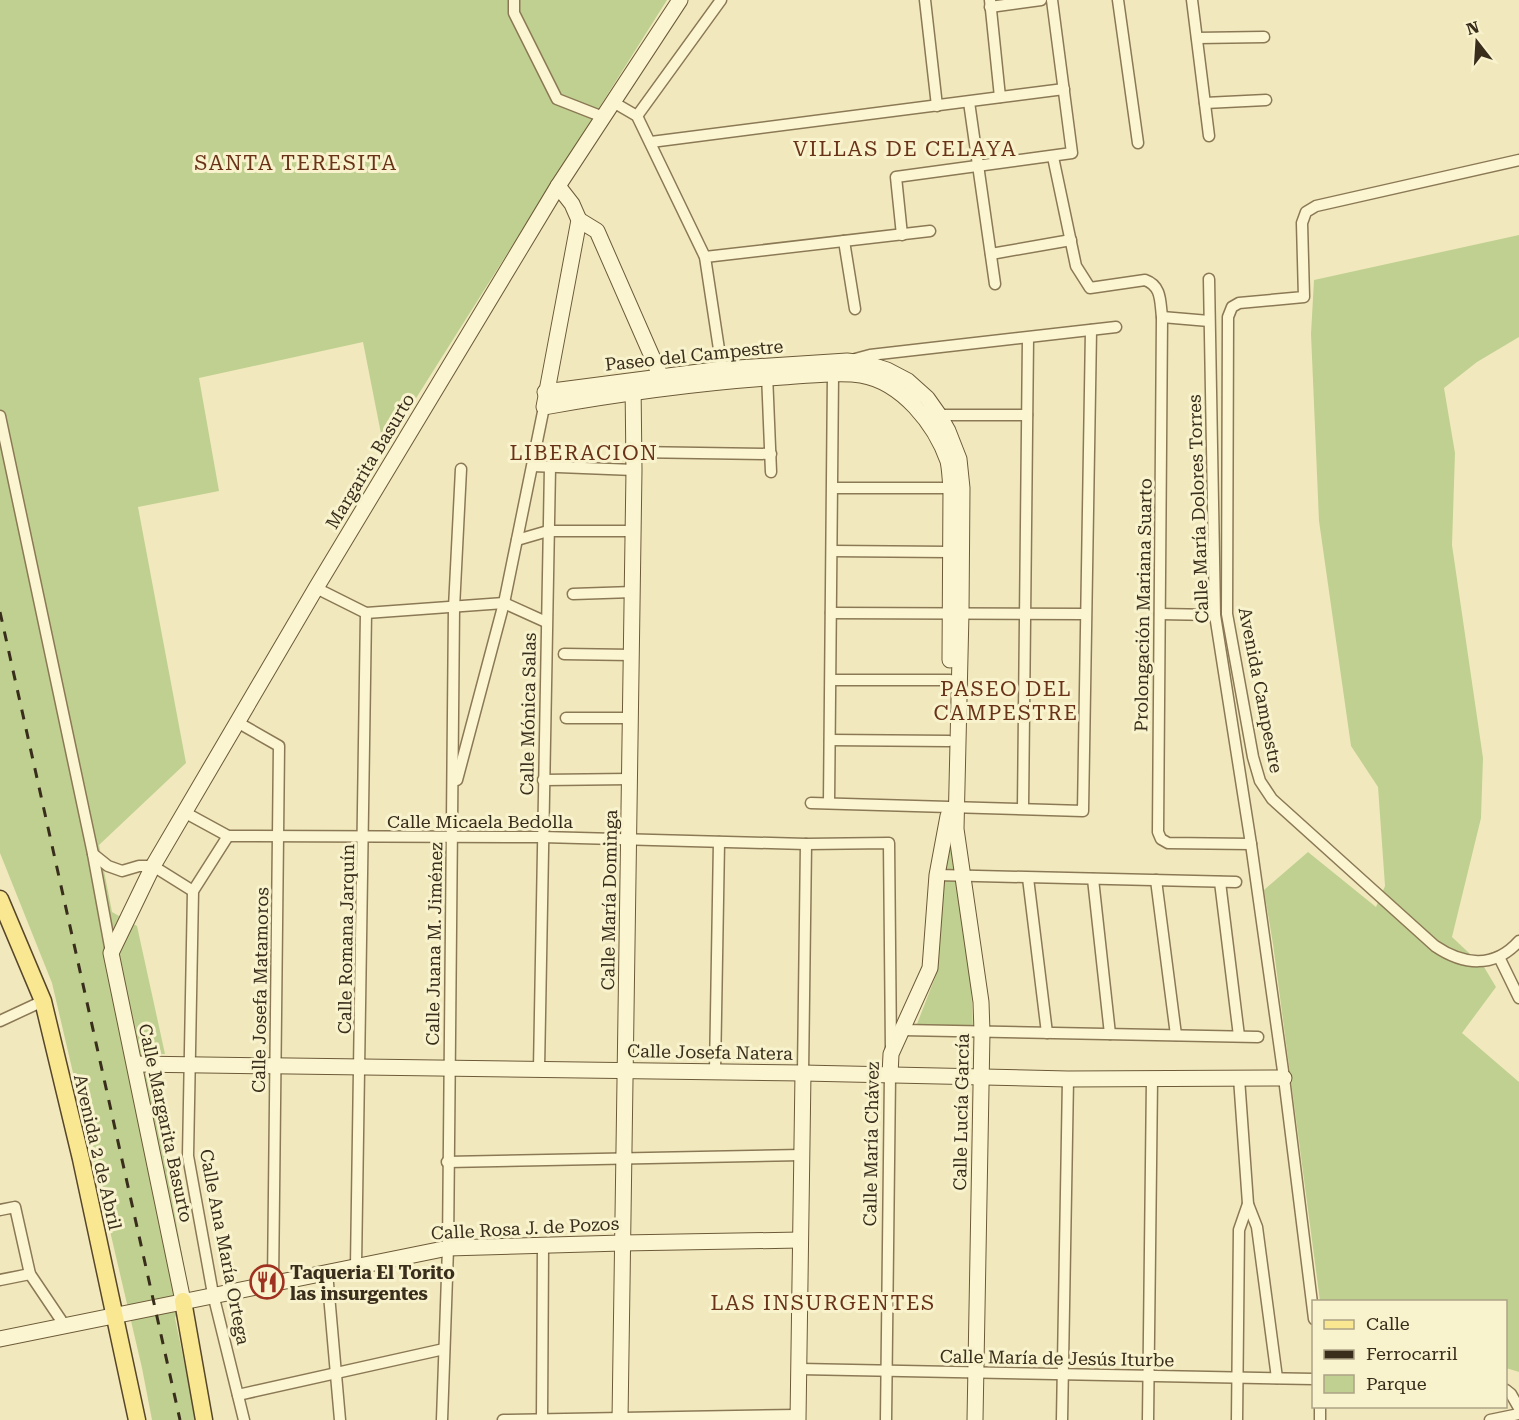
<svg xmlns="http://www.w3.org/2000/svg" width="1519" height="1420" font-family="'Roboto Serif',serif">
  <rect width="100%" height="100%" fill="#f1e9bd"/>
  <g fill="#c0d091">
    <polygon points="0,0 667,0 384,449 363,342 199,378 219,491 138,507 186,763 99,845 112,912 137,926 165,1054 146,1054 188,1288 175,1318 196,1420 152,1420 142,1368 52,983 0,853"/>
    <polygon points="1519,235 1519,337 1477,362 1444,388 1455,453 1452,545 1483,758 1481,818 1452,937 1484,967 1496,987 1462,1033 1519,1082 1519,1372 1506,1368 1506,1302 1320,1301 1273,944 1264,890 1308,852 1376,907 1385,886 1378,787 1351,746 1319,521 1311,334 1314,280"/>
    <polygon points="952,836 971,982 973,1028 917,1024 936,975 939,887"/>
  </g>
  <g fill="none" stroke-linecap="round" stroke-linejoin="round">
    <defs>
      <g id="street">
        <polyline points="514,0 514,13 557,99 603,117"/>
        <polyline points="925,0 937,106"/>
        <polyline points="990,0 1000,97"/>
        <polyline points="1118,0 1138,143"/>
        <polyline points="1192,0 1209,136"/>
        <polyline points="990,7 1041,0"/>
        <polyline points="1197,38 1264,37"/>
        <polyline points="613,102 637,116 705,257 722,369"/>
        <polyline points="969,102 995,284"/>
        <polyline points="1205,103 1266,100"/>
        <polyline points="637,116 721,0"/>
        <polyline points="651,142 1064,89"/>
        <path d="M1053,157l23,109 14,22 55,-8c17,6 15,22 17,37l-4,515 3,7 7,4 83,1"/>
        <path d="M1519,160l-203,46 -10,6 -4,11 2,74 -65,6 -7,4 -4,10 -1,297 26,143 7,24 12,18 163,147c28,19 59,23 84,-5"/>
        <polyline points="902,235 896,177 1072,153 1052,0"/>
        <polyline points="844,241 855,309"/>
        <polyline points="991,254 1071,240"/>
        <polyline points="705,257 930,231"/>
        <polyline points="1209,279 1215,615 1251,844 1284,1078 1314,1319"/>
        <polyline points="1162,317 1209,321"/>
        <polyline points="855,359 870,355 1116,327"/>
        <polyline points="767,374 771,472"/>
        <polyline points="935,415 1027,415"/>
        <polyline points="0,416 93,854 111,952"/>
        <polyline points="634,452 771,454"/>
        <polyline points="533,466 634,470"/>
        <polyline points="833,488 955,488"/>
        <polyline points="517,540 548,531 634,531"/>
        <polyline points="832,551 950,552"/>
        <polyline points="316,588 366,613 504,603 546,622"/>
        <polyline points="573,594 633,592"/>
        <polyline points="831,613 1085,614"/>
        <polyline points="1160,614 1215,615"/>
        <polyline points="564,654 632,655"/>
        <polyline points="831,680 950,680"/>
        <polyline points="566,718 631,718"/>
        <polyline points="237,722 279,746 273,1283"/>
        <polyline points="830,740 949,741"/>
        <polyline points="457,780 504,603 544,407"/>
        <polyline points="543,780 630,779"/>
        <polyline points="811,803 1083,811 1091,330"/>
        <polyline points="829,803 833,374"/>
        <polyline points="1023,808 1028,338"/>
        <polyline points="184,812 228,836 542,837 806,844 889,843 891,1050"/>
        <polyline points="228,836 193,891 188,1156 213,1294 244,1420"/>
        <polyline points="93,854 108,866 122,871 139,866 153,866 193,891"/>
        <polyline points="937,875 1236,882"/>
        <polyline points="1028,878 1047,1033"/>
        <polyline points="1093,879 1110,1034"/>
        <polyline points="1156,880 1176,1035"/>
        <polyline points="1220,882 1239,1036"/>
        <polyline points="1499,957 1519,998"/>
        <polyline points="0,1021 43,1001"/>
        <polyline points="903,1030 1258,1037"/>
        <polyline points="539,1069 550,467"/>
        <polyline points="715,1072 719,842"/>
        <polyline points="803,1073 806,844"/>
        <polyline points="1239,1078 1248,1204 1257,1227 1277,1378"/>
        <polyline points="447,1162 802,1155"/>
        <polyline points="0,1210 15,1207 30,1274 65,1326"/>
        <polyline points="356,1266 366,613"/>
        <polyline points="327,1272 340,1420"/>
        <polyline points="0,1280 30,1274"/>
        <polyline points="800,1369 1314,1379"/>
        <polyline points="1506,1390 1511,1394 1519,1408"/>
        <polyline points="238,1395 444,1349"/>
        <polyline points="542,1419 543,1246"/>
        <polyline points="442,1420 448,1248 454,608 461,469"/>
        <polyline points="503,1420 798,1415"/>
        <polyline points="886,1420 890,1075"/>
        <polyline points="1062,1420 1068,1079"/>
        <polyline points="1148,1420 1152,1079"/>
        <polyline points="1237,1420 1239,1230 1248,1204"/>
        <polyline points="1320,1420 1320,1406"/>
        <polyline points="1490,1420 1519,1414"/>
      </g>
      <g id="secondary">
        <path d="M558,186l14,18 7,16 -35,187c79,-14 159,-25 239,-30 25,-1 53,-6 78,-2 41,7 74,49 87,86 2,9 2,19 3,27l-1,172"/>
        <polyline points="579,220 597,231 661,377"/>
        <polyline points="545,392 722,369 847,361 865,363 887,370 908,381 927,398 939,415 948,431 959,459 962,488 961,613 956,829 981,1002 982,1032 975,1420"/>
        <polyline points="135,1064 803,1073 1068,1079 1284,1078"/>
        <polyline points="890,1075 891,1054 930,968 937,875 948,816"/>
        <polyline points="183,1301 111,953 153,866 316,588 558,186 680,0"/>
        <polyline points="0,1339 448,1248 622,1243 800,1240"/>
        <polyline points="620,1420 634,470 633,382"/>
        <polyline points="798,1420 803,1073"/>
      </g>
      <g id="primary">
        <polyline points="0,899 43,1001 81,1159 137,1420"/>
        <polyline points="183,1301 204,1420"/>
      </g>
    </defs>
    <use href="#street" stroke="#8b7955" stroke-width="13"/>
    <use href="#secondary" stroke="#6c5a38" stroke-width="17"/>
    <use href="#primary" stroke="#58462a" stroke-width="19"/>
    <use href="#street" stroke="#fcf5d1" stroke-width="10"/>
    <use href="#secondary" stroke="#fcf5d1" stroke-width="15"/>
    <use href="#primary" stroke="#f9e791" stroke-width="16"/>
    <polyline stroke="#392d1b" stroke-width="3" stroke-dasharray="10 10" stroke-linecap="butt" points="0,612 180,1420"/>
  </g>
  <defs>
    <symbol id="restaurant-ring" viewBox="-11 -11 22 22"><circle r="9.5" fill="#f8f2cd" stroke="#9f3120" stroke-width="1.5"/><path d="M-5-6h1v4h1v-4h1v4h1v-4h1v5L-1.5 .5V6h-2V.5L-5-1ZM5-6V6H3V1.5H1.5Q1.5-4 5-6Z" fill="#9f3120"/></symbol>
  </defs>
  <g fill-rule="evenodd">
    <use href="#restaurant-ring" x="248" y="1263" width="38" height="38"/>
  </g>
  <g text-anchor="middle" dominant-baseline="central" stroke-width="6" stroke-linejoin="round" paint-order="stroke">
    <g font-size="18" fill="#392d1b" stroke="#f8f2cd">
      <text transform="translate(694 355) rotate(-6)">Paseo del Campestre</text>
      <text transform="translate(370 461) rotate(-59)">Margarita Basurto</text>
      <text transform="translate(1198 509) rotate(-92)">Calle María Dolores Torres</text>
      <text transform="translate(1143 605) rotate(-89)">Prolongación Mariana Suarto</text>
      <text transform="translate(1261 690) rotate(79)">Avenida Campestre</text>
      <text transform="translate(528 714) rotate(-89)">Calle Mónica Salas</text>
      <text x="480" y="821">Calle Micaela Bedolla</text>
      <text transform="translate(609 900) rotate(-89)">Calle María Dominga</text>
      <text transform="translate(346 939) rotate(-89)">Calle Romana Jarquín</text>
      <text transform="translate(434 944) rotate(-89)">Calle Juana M. Jiménez</text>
      <text transform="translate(260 990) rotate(-89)">Calle Josefa Matamoros</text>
      <text transform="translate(710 1052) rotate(1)">Calle Josefa Natera</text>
      <text transform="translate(961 1112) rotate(-89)">Calle Lucía García</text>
      <text transform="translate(166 1123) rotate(78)">Calle Margarita Basurto</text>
      <text transform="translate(871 1144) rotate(-89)">Calle María Chávez</text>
      <text transform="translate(98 1152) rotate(77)">Avenida 2 de Abril</text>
      <text transform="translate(525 1228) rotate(-3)">Calle Rosa J. de Pozos</text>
      <text transform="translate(225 1247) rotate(79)">Calle Ana María Ortega</text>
      <text transform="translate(1057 1358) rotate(1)">Calle María de Jesús Iturbe</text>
    </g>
    <g font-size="18" font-weight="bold" fill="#392d1b" stroke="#f8f2cd" text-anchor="start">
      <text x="290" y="1272">Taqueria El Torito<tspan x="290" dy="21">las insurgentes</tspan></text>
    </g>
    <g font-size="21" letter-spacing="1.5" fill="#693317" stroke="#f8f2cd">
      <text x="905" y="149">VILLAS DE CELAYA</text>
      <text x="296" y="163">SANTA TERESITA</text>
      <text x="584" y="453">LIBERACION</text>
      <text x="1006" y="689">PASEO DEL<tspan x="1006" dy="24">CAMPESTRE</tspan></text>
      <text x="823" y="1303">LAS INSURGENTES</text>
    </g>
  </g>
  <rect x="1312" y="1300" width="195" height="108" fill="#f8f2cd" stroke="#aca386" stroke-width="1.5"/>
  <rect x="1324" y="1320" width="30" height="9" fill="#f9e791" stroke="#aca386" stroke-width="1.5"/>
  <text x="1366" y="1330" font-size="18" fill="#392d1b">Calle</text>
  <rect x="1324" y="1350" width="30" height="9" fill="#392d1b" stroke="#aca386" stroke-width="1.5"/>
  <text x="1366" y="1360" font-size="18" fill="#392d1b">Ferrocarril</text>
  <rect x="1324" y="1375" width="30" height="18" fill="#c0d091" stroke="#aca386" stroke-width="1.5"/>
  <text x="1366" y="1390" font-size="18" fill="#392d1b">Parque</text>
  <g transform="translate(1477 42) rotate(343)" stroke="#f8f2cd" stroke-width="4.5" paint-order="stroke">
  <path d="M0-4.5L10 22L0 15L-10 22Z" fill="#392d1b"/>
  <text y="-9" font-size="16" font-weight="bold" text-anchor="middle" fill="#392d1b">N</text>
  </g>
</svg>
